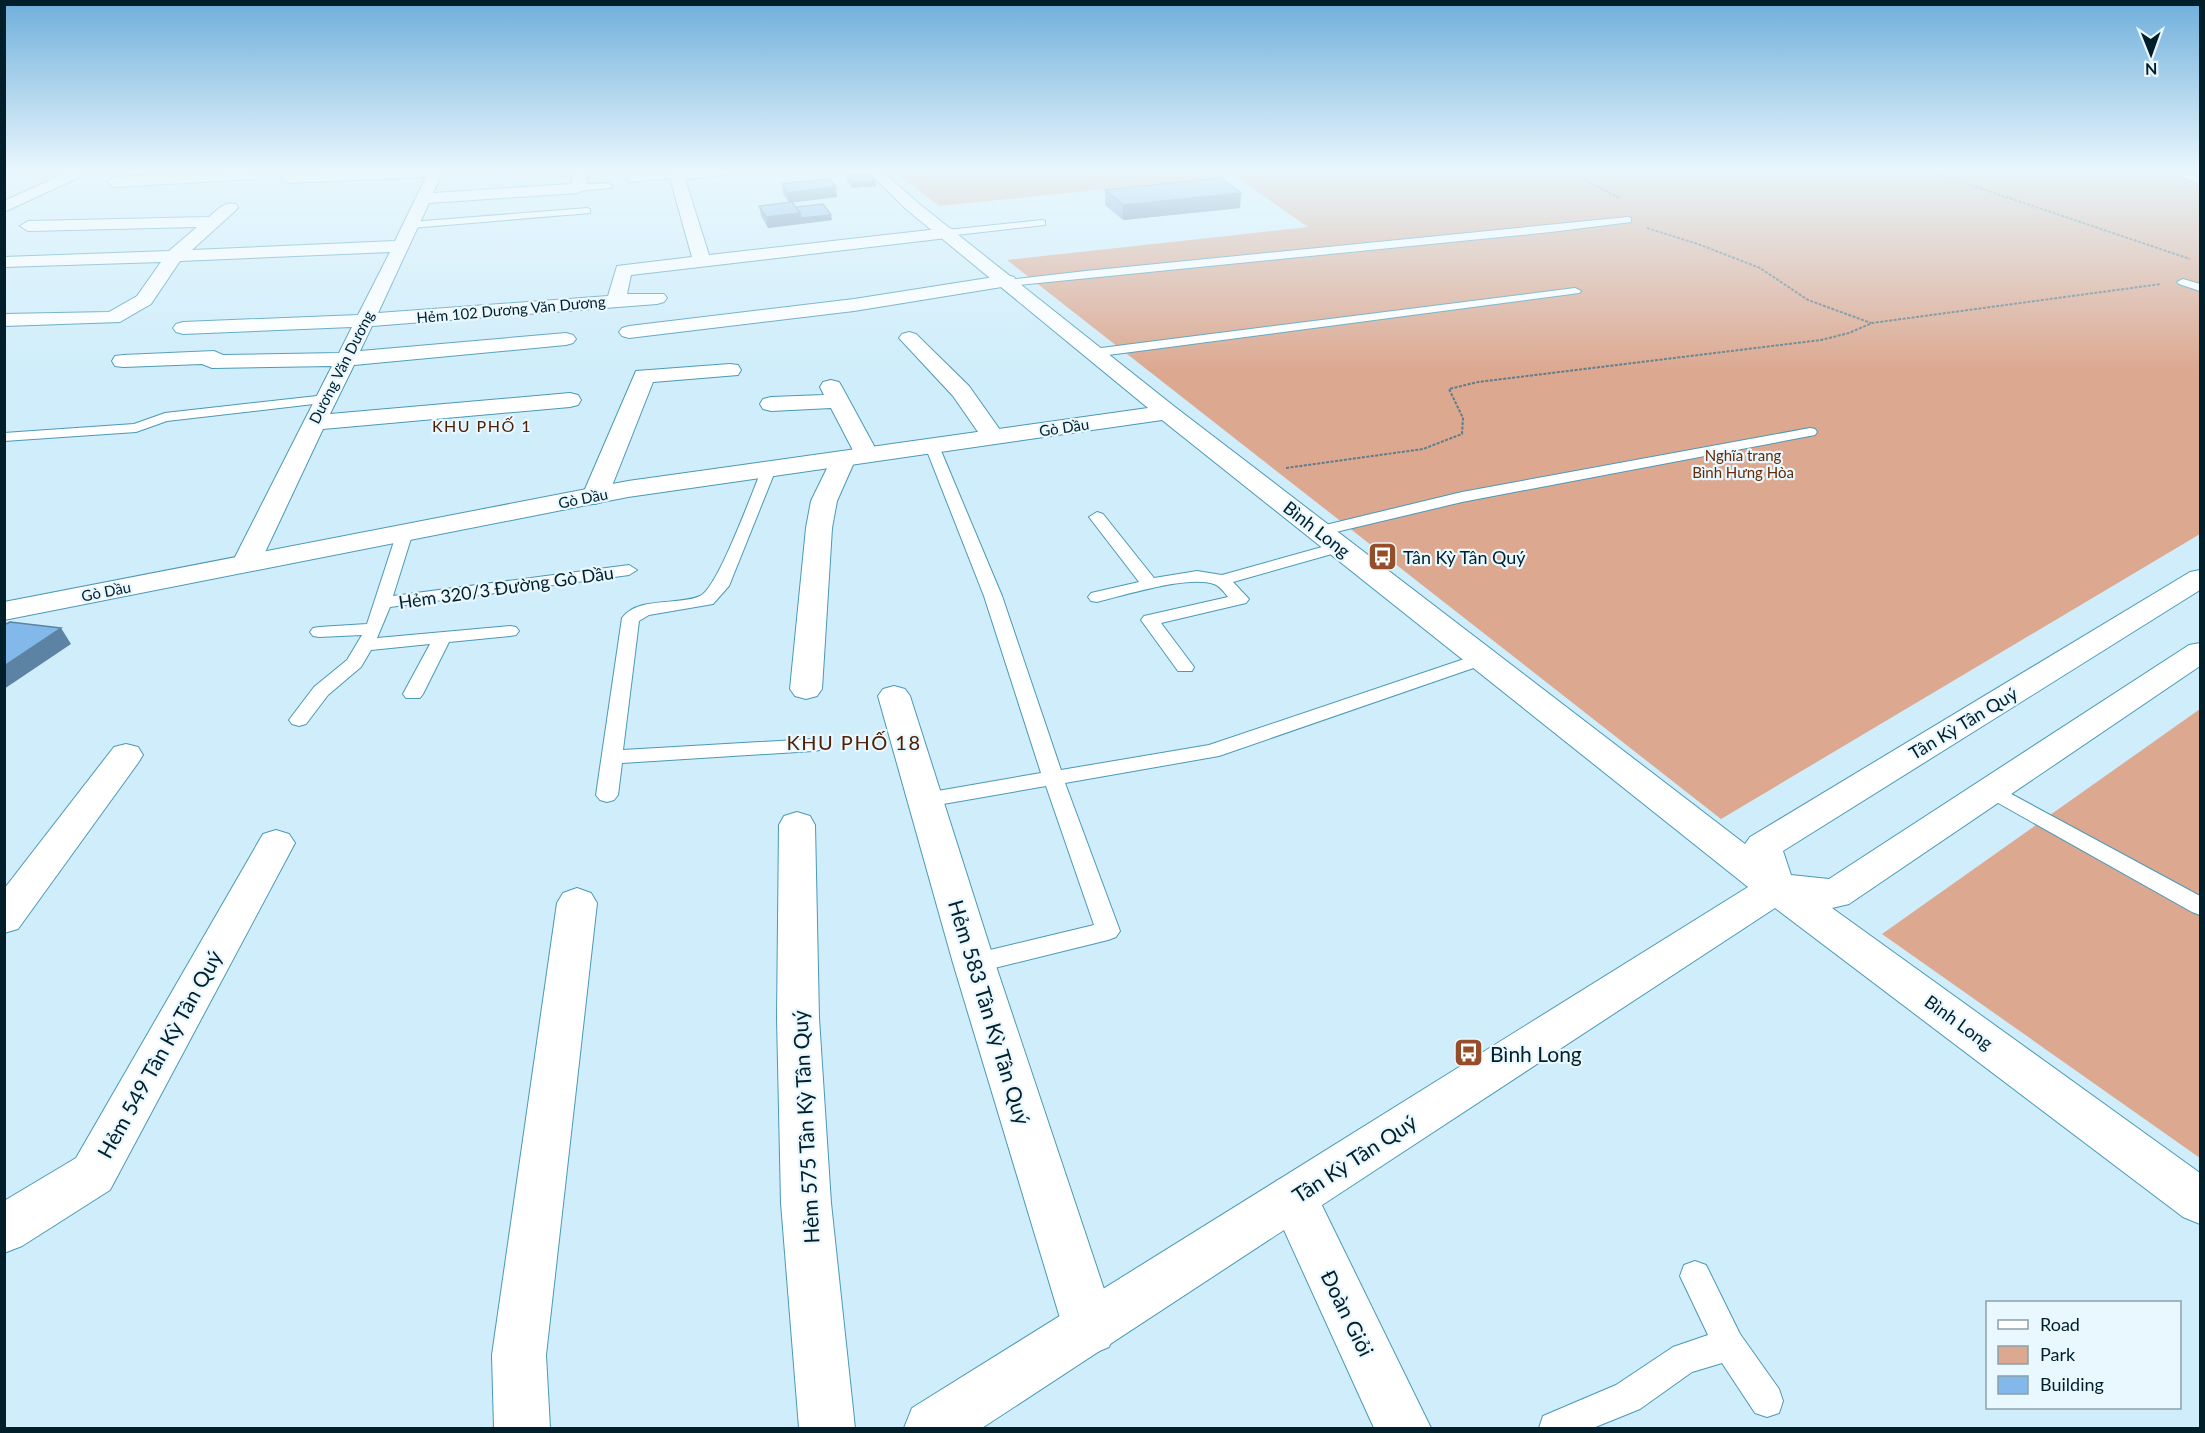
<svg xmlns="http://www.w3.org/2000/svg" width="2205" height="1433" font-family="Lato,sans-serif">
  <rect width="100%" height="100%" fill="#cfedfa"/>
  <g fill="#dca890">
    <polygon points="894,171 2200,171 2200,534 1721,819 1007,260 1308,227 1235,176 939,206"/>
    <polygon points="2200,709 2200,1158 1882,934"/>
  </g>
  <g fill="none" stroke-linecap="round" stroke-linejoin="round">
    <defs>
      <g id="lane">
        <polygon points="2164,171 2176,171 2200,177 2200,183"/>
        <polygon points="676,172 680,175 679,177 631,182 626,179 631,176"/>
        <polygon points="608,183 613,186 611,188 578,191 573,188 578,185"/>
        <polygon points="587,208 590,209 590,213 411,228 406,225 411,222"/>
        <polygon points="1628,217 1631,218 1631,222 1551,232 1008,286 1002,283 1008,280 1086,271"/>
        <polygon points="1042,220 1045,221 1045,225 947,236 942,233 947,230"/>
        <polygon points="2183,279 2200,284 2200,291 2179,284 2177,282"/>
        <polygon points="1575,288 1581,291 1579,293 1093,357 1087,353 1093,349"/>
        <polygon points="326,395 333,399 331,402 167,421 136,432 4,441 4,433 134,424 165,413"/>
        <polygon points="1810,428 1815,429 1817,432 1815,435 1462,502 1319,536 1311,531 1313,528 1462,492"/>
        <polygon points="932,442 939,446 1002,596 1061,770 1209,745 1476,655 1488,655 1491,659 1488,663 1219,756 1065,783 1120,931 1116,937 1108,940 974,973 965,970 962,963 965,956 1094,925 1046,786 926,807 919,805 915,800 919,795 926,793 1041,773 984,596 925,446"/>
        <path d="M769,465l7,4 -47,117 -16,18 -64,11 -10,6 -16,129 190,-11 7,1 3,5 -3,5 -7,1 -191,12 -4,32 -4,5 -7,2 -7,-2 -4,-5 26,-177c16,-22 56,-12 78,-22 18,-8 52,-104 62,-127z"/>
        <path d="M1097,512l6,2 51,64 43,-7 25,4 118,-33 8,5 -2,3 -113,32 16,17 -3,4 -85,20 33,44 -2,4h-14l-37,-51 3,-4 84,-19c-4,-5 -8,-11 -14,-13 -26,-9 -89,11 -117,18l-6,-1 -3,-4 3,-4 48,-11 -50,-65z"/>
        <polygon points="405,527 413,532 393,596 629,565 637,570 629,575 390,607 377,638 510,626 516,627 519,631 516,635 510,636 449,642 423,694 420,698 406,698 403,694 430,644 371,650 361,667 328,695 306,724 299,726 292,724 289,720 314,687 347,660 362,635 319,637 313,636 310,632 313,628 319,627 367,624 397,532"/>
        <polygon points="1991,783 2200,896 2200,915 2192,912 1984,795 1981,790 1984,785"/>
        <polygon points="1695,1261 1706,1265 1740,1334 1779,1389 1783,1401 1779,1413 1767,1417 1755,1413 1722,1363 1692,1372 1640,1409 1593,1428 1539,1428 1543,1416 1616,1385 1673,1347 1708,1335 1680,1276 1684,1265"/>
      </g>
      <g id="street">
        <polygon points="70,171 88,171 86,174 4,212 4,201"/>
        <polygon points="249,171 254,173 257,176 254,179 115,187 107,182 115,177"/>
        <path d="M361,171h82l-10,22 138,-9 3,-13h14l-2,17 -8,5 -149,10 -51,110 230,-17 9,-30 75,-9 -24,-86h65l-7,4 -41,4 24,76 238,-27 6,1 3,4 -3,4 -6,1 -316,37 -4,19h37l3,4 -3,4 -7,2 -285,22 -12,25 206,-18 7,2 3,4 -3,4 -7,2 -212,20 -24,49 240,-21 8,2 3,5 -3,5 -8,2 -247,22 -63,134 -4,6 -10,2 -10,-2 -4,-6 100,-197 -120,2 -10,-4 -79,3 -8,-1 -3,-5 3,-5 8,-1 91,-4 9,4 116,-2 13,-26 -169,7 -7,-2 -3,-4 3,-4 7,-2 175,-7 32,-63 -210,9 -29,43 -31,18 -116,4v-12l105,-2 28,-16 24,-34 -157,5v-10l165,-6 28,-24 -169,4 -8,-5 8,-5 181,-4c8,-7 15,-16 27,-13l2,3 -2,3 -44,40 203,-9 31,-64 -137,6 -8,-5 8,-5z"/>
        <polygon points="1007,275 1014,277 1016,281 1014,285 854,311 629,338 622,336 619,332 622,328 629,326 854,299"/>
        <polygon points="909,332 916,334 969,386 1005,437 1001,442 993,444 985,442 953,396 899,338 902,334"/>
        <polygon points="730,364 738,365 741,370 738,375 653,382 608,496 604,501 595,504 586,501 582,496 636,371"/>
        <polygon points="831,380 839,382 842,387 879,455 876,460 867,462 858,460 831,408 771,411 763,409 760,404 763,399 771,397 824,395 820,387 823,382"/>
        <polygon points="844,451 853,453 856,458 837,501 832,528 822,689 817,696 806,699 795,696 790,689 806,528 811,501 832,458 835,453"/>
        <polygon points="894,686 905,689 910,696 995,963 1117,1328 1109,1347 1090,1355 1071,1347 1063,1328 953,963 878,696 883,689"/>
        <polygon points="126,744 138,747 143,755 138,763 18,929 4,933 4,889 114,747"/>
        <polygon points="797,812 810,816 815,825 819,1018 831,1203 855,1428 799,1428 781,1203 777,1018 779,825 784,816"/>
        <polygon points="276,830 289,834 295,843 110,1190 22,1246 4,1253 4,1201 76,1158 263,834"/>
        <polygon points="577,888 591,893 597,903 546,1355 550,1428 494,1428 492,1355 557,903 563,893"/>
        <polygon points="1293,1174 1310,1181 1431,1428 1374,1428 1269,1197 1276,1181"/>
      </g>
      <polygon id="secondary" points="867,171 882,171 918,203 1175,407 1745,844 1750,837 2190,572 2200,570 2200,590 1783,851 1791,875 1829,879 2189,645 2200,643 2200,666 1849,904 1832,908 2200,1173 2200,1224 2183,1217 1775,908 982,1428 904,1428 912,1408 1748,887 1162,420 628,497 4,620 4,602 628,481 1148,408 906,209"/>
    </defs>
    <use href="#lane" stroke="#4a99b7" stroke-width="2"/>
    <use href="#street" stroke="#4a99b7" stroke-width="2"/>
    <use href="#secondary" stroke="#4a99b7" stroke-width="2"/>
    <g stroke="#5f7d8a" stroke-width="2" stroke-dasharray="3 1.5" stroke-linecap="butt">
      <polyline points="1569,171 1619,198"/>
      <polyline points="1929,171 2190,259"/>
      <polyline points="1647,228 1698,244 1760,268 1808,300 1871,323"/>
      <polyline points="1286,468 1423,449 1462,434 1463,418 1449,389 1478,382 1821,340 1849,333 1872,323 2161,284"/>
    </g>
    <use href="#lane" fill="#fff" fill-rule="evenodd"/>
    <use href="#street" fill="#fff" fill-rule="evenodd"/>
    <use href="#secondary" fill="#fff" fill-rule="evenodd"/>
  </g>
  <g fill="#719fc9">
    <polygon points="847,176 875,181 876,186 852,188 848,182"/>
    <polygon points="782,184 836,187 837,197 792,202 796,207 832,220 768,228 761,216 759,206 789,203 783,194"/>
    <polygon points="1105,190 1241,193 1240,208 1123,220 1105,205"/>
  </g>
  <g fill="#5c82a4">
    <polygon points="875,181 876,186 852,188 852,183"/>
    <polygon points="836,187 837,197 789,203 787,193"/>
    <polygon points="1241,193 1240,208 1123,220 1123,205"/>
    <polygon points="800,213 831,215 832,220 768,228 766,217"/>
    <polygon points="61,628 71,644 4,689 4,666"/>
  </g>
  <g fill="#83b9ea" stroke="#5c82a4" stroke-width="1.5">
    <polygon points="870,174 875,181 852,183 847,176"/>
    <polygon points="1220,178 1241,193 1123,205 1105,190"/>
    <polygon points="829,179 836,187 787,193 782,184"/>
    <polygon points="792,202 800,213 766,217 759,206"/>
    <polygon points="823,204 831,215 801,218 800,213 796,207"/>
    <polygon points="10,622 61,628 4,666 4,625"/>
  </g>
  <linearGradient id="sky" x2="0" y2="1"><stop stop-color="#6fafdb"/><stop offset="0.46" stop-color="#e9f7fd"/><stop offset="1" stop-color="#e9f7fd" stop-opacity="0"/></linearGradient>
  <rect width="2205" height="371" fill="url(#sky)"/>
  <defs>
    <symbol id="bus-square" viewBox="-11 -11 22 22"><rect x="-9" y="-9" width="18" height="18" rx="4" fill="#954e29" stroke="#e9f7fe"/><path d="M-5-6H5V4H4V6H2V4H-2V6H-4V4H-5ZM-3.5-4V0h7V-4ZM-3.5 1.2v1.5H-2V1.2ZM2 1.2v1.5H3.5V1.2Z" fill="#fff"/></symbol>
  </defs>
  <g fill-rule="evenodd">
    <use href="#bus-square" x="1366" y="540" width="33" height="33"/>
    <use href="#bus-square" x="1452" y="1036" width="33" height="33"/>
  </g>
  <g text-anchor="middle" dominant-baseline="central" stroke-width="4.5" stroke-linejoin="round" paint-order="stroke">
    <g font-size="15" fill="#001f2b" stroke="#e9f7fe">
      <text transform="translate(511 309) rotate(-5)">Hẻm 102 Dương Văn Dương</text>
      <text transform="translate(341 367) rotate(-63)">Dương Văn Dương</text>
      <text transform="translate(1064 427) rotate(-8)">Gò Dầu</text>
      <text transform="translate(583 498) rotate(-11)">Gò Dầu</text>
      <text transform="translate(106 591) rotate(-11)">Gò Dầu</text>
    </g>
    <g font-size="15" fill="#652a06" stroke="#e9f7fe">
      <text x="1743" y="455">Nghĩa trang<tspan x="1743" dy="17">Bình Hưng Hòa</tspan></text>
    </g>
    <g font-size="16" letter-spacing="1.5" fill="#4f2005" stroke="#e9f7fe">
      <text x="482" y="425">KHU PHỐ 1</text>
    </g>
    <g font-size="18" fill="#001f2b" stroke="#e9f7fe">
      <text transform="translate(1317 529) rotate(38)">Bình Long</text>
      <text transform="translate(506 587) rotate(-8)">Hẻm 320/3 Đường Gò Dầu</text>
      <text transform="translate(1963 723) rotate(-31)">Tân Kỳ Tân Quý</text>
      <text transform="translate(1959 1022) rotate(36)">Bình Long</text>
    </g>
    <g font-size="18" fill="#001f2b" stroke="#e9f7fe" text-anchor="start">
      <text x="1403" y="557">Tân Kỳ Tân Quý</text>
    </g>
    <g font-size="20" letter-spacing="1.5" fill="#4f2005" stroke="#e9f7fe">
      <text x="854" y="742">KHU PHỐ 18</text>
    </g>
    <g font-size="21" fill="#001f2b" stroke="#e9f7fe">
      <text transform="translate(990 1012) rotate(73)">Hẻm 583 Tân Kỳ Tân Quý</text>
      <text transform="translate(159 1054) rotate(-61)">Hẻm 549 Tân Kỳ Tân Quý</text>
      <text transform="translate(805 1127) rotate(-93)">Hẻm 575 Tân Kỳ Tân Quý</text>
      <text transform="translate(1354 1158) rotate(-33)">Tân Kỳ Tân Quý</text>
      <text transform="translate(1348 1313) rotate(64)">Đoàn Giỏi</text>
    </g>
    <g font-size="21" fill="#001f2b" stroke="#e9f7fe" text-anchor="start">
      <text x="1490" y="1053">Bình Long</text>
    </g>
  </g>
  <rect width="2205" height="1433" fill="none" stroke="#001f2b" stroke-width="12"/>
  <rect x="1986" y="1301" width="195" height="108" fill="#e9f7fe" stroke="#8ca1aa" stroke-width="1.5"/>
  <rect x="1998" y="1320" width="30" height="9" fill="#ffffff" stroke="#8ca1aa" stroke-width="1.5"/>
  <text x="2040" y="1331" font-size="18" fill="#001f2b">Road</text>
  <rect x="1998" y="1346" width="30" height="18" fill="#dca890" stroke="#8ca1aa" stroke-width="1.5"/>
  <text x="2040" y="1361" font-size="18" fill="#001f2b">Park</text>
  <rect x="1998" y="1376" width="30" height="18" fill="#83b9ea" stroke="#8ca1aa" stroke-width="1.5"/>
  <text x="2040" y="1391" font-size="18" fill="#001f2b">Building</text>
  <g transform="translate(2151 54) rotate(179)" stroke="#e9f7fe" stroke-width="4.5" paint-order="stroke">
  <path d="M0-4.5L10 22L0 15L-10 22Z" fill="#001f2b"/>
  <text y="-9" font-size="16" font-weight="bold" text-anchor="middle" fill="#001f2b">N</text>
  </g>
</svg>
